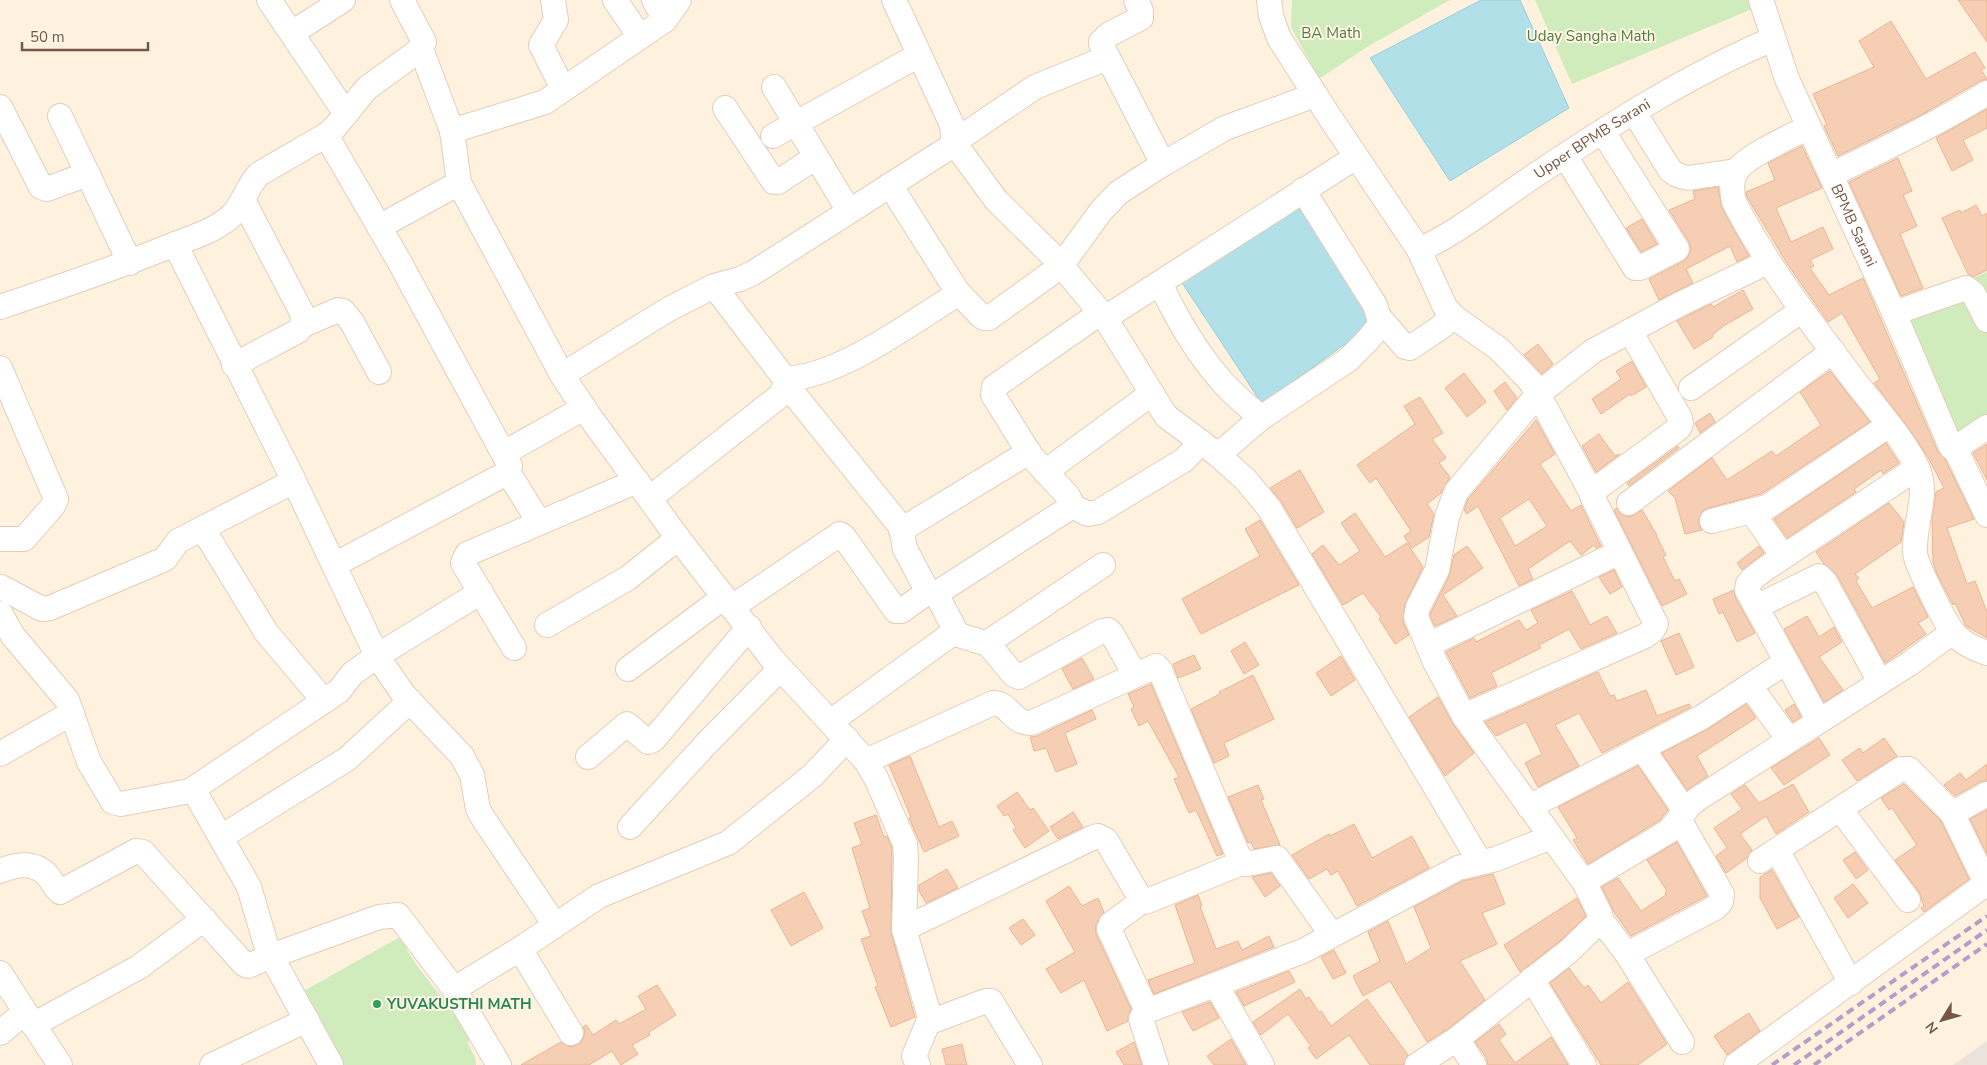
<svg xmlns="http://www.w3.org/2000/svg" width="1987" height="1065" font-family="'Nunito Sans',sans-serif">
  <rect width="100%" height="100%" fill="#fef2df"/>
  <polygon fill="#ebe3db" points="1987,1041 1987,1065 1953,1065"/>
  <g fill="#d0ecbd">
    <polygon points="1292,0 1450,0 1367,47 1319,79 1291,27"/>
    <polygon points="1535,0 1754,0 1757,7 1572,84"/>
    <polygon points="1987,272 1987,426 1957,447 1894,313"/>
    <polygon points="398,938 403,939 408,952 418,967 438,993 458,1015 469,1036 468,1044 475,1057 476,1065 339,1065 300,993"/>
  </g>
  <g fill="#b2e0e8" stroke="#98d0db">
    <polygon points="1481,0 1520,0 1569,108 1450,181 1370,58"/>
    <polygon points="1300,194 1378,324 1345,344 1262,404 1177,275"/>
  </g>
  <g fill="#f5ceb4" stroke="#e9b594" fill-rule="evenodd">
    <polygon points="1958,0 1987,0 1987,42"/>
    <polygon points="1891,21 1926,79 1975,52 1985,68 1981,70 1987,79 1980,81 1923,114 1838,156 1824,126 1827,125 1813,94 1874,67 1859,41"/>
    <polygon points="1987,109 1987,128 1963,140 1973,160 1952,171 1936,138"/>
    <polygon points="1802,146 1822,188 1776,208 1791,242 1823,227 1833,249 1810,260 1814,266 1810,268 1829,295 1863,278 1938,452 1945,459 1974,519 1947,528 1967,584 1975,581 1987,612 1987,638 1966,626 1955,603 1953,605 1937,574 1933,562 1932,519 1936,492 1944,488 1929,459 1908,427 1874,383 1880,379 1842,313 1828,322 1788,265 1747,197 1746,192 1775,180 1768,163"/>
    <polygon points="1898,158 1912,191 1903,195 1917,226 1900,234 1923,288 1901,296 1849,182"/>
    <polygon points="1718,187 1722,208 1749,256 1737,262 1730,246 1686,269 1693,283 1659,300 1649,279 1684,261 1688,256 1691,249 1689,242 1669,210 1695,199 1693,191"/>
    <polygon points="1976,205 1982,216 1987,213 1987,270 1973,277 1968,274 1942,218 1960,210 1961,213"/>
    <polygon points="1642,219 1657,244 1641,252 1626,228"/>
    <polygon points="1743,290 1753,309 1725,325 1712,335 1713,337 1694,349 1677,321 1711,304 1713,307"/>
    <polygon points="1538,344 1553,364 1542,374 1524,355"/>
    <polygon points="1632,361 1646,387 1631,396 1630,394 1601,414 1592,399 1621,379 1616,371"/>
    <polygon points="1830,371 1870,422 1761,494 1709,508 1703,511 1699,518 1699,524 1702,530 1685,534 1675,498 1668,491 1712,458 1727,480 1772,451 1776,456 1821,425 1800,392"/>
    <polygon points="1464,373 1486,402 1467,417 1445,388"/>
    <polygon points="1505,382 1517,398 1507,410 1494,391"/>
    <polygon points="1420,397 1443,433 1432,439 1446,458 1439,463 1450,477 1441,493 1427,504 1434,514 1429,537 1412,548 1404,536 1411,531 1376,478 1370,483 1357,465 1415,424 1404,406"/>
    <polygon points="1710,413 1715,422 1700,433 1695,423"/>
    <path d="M1536,420l19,34 -15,10 31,47 10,-6 20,41 -5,2 -2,-3 -13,10 -11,-14 -42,28 5,10 -14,7 -41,-80 -11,8 -3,-4 4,-11zM1529,499l18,27 -32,20 -15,-28z"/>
    <polygon points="1599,434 1615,456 1620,454 1596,472 1582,446"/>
    <polygon points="1886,443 1899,463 1883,474 1881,470 1854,489 1856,492 1787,538 1774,519"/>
    <polygon points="1987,444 1987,480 1973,453"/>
    <polygon points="1678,446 1679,448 1629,486 1627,483"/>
    <polygon points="1300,470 1324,512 1297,528 1281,501 1270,488"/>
    <polygon points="1889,503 1904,522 1901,542 1855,574 1859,578 1856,581 1872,608 1913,587 1928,617 1918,623 1926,634 1885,663 1837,575 1824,564 1816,552"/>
    <polygon points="1617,508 1623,515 1630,517 1642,510 1657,535 1656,535 1666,555 1663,557 1675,581 1679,579 1687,594 1662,606 1614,510"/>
    <polygon points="1355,513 1385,557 1407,543 1423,567 1405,604 1403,622 1409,635 1395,644 1379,619 1381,617 1363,593 1343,605 1312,554 1323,545 1339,565 1360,551 1341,523"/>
    <polygon points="1260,520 1299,585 1201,634 1182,599 1260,556 1245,529"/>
    <polygon points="1467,546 1483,568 1443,595 1457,616 1435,626 1430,616 1431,612 1449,576 1454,555"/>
    <polygon points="1759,546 1764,553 1742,570 1737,563"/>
    <polygon points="1614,570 1622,587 1610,594 1599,577"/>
    <polygon points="1734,590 1735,597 1755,633 1737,642 1723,612 1719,614 1713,599"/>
    <polygon points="1572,591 1590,625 1607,616 1617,633 1581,649 1569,629 1539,645 1541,648 1491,673 1497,686 1470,698 1446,652 1474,638 1476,642 1519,620 1526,630 1538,623 1531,610"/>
    <polygon points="1807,616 1819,637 1834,627 1842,642 1819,657 1843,690 1824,702 1784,629"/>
    <polygon points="1679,633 1694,667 1676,675 1661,641"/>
    <polygon points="1245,642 1259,665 1244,674 1231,651"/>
    <polygon points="1194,655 1201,669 1178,678 1173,664"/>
    <polygon points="1341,656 1355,680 1331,696 1316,673"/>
    <polygon points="1082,658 1094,679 1073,689 1062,669"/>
    <polygon points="1598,672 1610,696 1614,695 1617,701 1646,690 1657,716 1689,704 1691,707 1602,753 1579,713 1555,725 1579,766 1538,787 1525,763 1542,754 1526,722 1496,736 1485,722"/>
    <polygon points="1253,675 1274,719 1224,743 1229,756 1214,763 1191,709 1220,694 1219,692"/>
    <polygon points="1151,684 1223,854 1217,856 1196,810 1189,813 1174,779 1179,777 1148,721 1139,726 1131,709 1134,707 1128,694"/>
    <polygon points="1438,697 1453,724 1474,753 1445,776 1409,717"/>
    <polygon points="1746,704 1756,718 1697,756 1708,776 1687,790 1662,753 1708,729"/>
    <polygon points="1794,704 1801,717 1793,722 1785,710"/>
    <polygon points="1092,710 1096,719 1065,733 1077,764 1056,772 1046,748 1034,751 1030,737 1037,736"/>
    <polygon points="1819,738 1830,755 1784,785 1771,768"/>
    <polygon points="1884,738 1897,756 1857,781 1842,760 1860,748 1863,753"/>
    <polygon points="910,756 939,827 952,821 959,836 924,852 909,818 911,817 889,765"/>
    <polygon points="1987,764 1987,780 1980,782 1955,796 1944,785 1960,773 1966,780"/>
    <polygon points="1638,766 1668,810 1660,820 1588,864 1573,840 1577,838 1558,807"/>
    <polygon points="1793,784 1809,812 1776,834 1766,816 1740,834 1752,850 1747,858 1726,873 1716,856 1727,848 1714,828 1742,809 1731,794 1745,785 1759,803"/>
    <polygon points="1904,784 1941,821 1969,879 1924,912 1921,908 1924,906 1919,892 1895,860 1917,845 1892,808 1889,810 1881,798"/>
    <polygon points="1258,785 1264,799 1261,800 1280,845 1254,849 1251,842 1248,843 1228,797"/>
    <polygon points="1017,792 1030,810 1033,808 1049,831 1025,848 1013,830 1016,828 1008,814 1004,816 997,806"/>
    <polygon points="1987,810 1987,854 1970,819"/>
    <polygon points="1073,812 1083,827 1058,839 1050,827"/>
    <polygon points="876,815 884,837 887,836 892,848 891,933 915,1017 891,1027 875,987 878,986 861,939 871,936 862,911 870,908 852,848 862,844 854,823"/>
    <polygon points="1354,824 1372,858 1412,836 1429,868 1357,906 1338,871 1331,875 1327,869 1309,879 1292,855 1329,834 1330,836"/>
    <polygon points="1677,842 1707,896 1631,936 1614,912 1602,887 1618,878 1641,911 1666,895 1665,893 1667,891 1647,860"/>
    <polygon points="1855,852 1868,870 1856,879 1843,860"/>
    <polygon points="947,869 958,888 926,903 919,891 919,885"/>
    <polygon points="1772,870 1799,917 1777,929 1760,898 1760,877"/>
    <polygon points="1271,873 1280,886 1265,897 1252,877"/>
    <polygon points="1493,874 1505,904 1482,913 1497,944 1460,961 1485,1000 1449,1028 1427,1042 1390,981 1363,996 1353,976 1380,961 1368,932 1388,921 1406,964 1431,948 1414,907 1463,881"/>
    <polygon points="1853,884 1868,903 1848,918 1834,898"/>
    <polygon points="1069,886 1082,906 1098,898 1104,912 1096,924 1096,934 1131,1009 1128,1016 1128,1021 1107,1031 1084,980 1061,993 1046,969 1075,952 1046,901"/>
    <polygon points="804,892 823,928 791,946 771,910"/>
    <polygon points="1198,895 1202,906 1200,906 1216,949 1238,941 1242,950 1269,936 1274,947 1154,994 1148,980 1195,963 1175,905"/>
    <polygon points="1577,898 1586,916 1560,941 1520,972 1504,945"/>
    <polygon points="1023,919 1035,935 1021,945 1009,928"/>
    <polygon points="1334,950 1346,973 1333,979 1321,957"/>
    <polygon points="1569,968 1584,988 1588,985 1601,1003 1628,982 1667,1044 1638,1065 1601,1065 1550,983"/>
    <polygon points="1289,971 1295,982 1244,1006 1236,992"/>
    <polygon points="657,985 676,1015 649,1032 650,1035 632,1045 638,1054 621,1065 612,1051 589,1065 521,1065 561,1042 571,1047 579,1044 583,1039 585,1032 583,1027 586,1025 593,1035 616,1020 619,1024 646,1009 638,996"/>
    <polygon points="1300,989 1306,999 1309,997 1319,1012 1321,1011 1331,1026 1367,999 1408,1055 1403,1065 1370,1065 1349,1035 1316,1059 1308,1048 1311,1046 1288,1014 1261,1035 1253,1022"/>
    <polygon points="1210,1002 1219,1018 1193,1031 1182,1012"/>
    <polygon points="1749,1013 1760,1031 1727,1055 1714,1036"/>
    <polygon points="1499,1024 1506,1034 1499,1040 1515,1063 1551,1037 1568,1065 1488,1065 1486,1057 1475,1042"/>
    <polygon points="1231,1039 1246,1065 1214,1065 1207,1056"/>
    <polygon points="1134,1042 1142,1065 1124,1065 1116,1052"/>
    <polygon points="962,1044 967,1065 946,1065 942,1049"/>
  </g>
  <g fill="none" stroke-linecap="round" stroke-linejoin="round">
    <defs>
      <g id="minor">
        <polyline points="269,0 346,114"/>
        <polyline points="553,0 556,20 541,45 563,89"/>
        <polyline points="615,0 640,37"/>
        <polyline points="654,0 665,20"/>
        <polyline points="894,0 952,125 954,147"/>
        <polyline points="1136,0 1141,11 1141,18 1108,35 1101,42 1101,44 1163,164"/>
        <polyline points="1269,0 1271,16 1279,38 1327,113 1419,250 1445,307 1454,317 1499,349 1530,381 1537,392 1538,394 1456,492 1447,517 1437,570 1418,607 1416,617 1435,662 1464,716 1584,882 1600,914 1601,920 1569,951 1457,1039 1417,1065"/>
        <path id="s1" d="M1761,0l26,79 107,234 57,134h6l30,-20"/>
        <polyline points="292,33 343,0"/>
        <polyline points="421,49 452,131 459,183 562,375 590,417 678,538 773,660 866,761 876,778 905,844 906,858 904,929 930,1018 914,1056 918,1065"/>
        <polyline points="774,87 849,211"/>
        <polyline points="0,107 41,187 47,189 88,174"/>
        <polyline points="725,108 774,182 778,182 816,157"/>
        <polyline points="1634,112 1670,170 1677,175 1688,178 1736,171"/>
        <polyline points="60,116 130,263"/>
        <path d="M1809,127c-16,8 -65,30 -73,45 -6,9 -4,21 -2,30 34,66 79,123 123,182 21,27 45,53 60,83 13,28 -4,57 -2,86 1,12 29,67 37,78 8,11 23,18 35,22"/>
        <polyline points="452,131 545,102 665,20 679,0"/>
        <polyline points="326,135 399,261 510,466 508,472 503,475 334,565"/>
        <polyline points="773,136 919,55"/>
        <polyline points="954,142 1035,87 1107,58"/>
        <polyline points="1565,156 1635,268 1640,268 1677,249 1603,132"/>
        <path d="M1831,175c53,-26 106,-51 156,-82"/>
        <polyline points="379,227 459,183"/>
        <polyline points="175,244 294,481 377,656 404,695 462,756 472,775 478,809 483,818 555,925"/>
        <path id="s2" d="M1419,250c42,-19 77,-49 115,-74 76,-51 154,-101 239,-137"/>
        <path d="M1160,283c16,34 34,66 59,95 12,15 28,27 42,40l87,-58 19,-19 14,-17 -6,-19 -72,-115"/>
        <path d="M714,286l71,93c55,-3 121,-53 168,-82l4,-6 -67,-106"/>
        <polyline points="957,291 981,316 984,318 989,318 1061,266 1101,211 1118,193 1163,164 1225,128 1315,95"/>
        <path d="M0,307c57,-19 114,-38 170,-61 20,-8 42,-14 59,-28 14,-11 17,-31 30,-44l69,-40 8,-8 31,-38 54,-39 3,-7 -22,-42"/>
        <polyline points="1894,313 1966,288 1973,293 1987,320"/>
        <polyline points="1379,317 1405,347 1410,348 1444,325 1450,313"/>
        <polyline points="1105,318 1356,157"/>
        <polyline points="303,325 338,310 343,311 352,322 379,372"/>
        <polyline points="234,365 298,331 304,322 301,311 243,200"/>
        <polyline points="0,368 56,499 53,506 24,539 0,539"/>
        <polyline points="562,375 669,309 714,286 740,279 753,273 950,147 958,148 996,200 1056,259 1105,318 1166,416 1218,455 1245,479 1269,508 1480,862"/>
        <polyline points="1691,388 1802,310"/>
        <polyline points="1955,448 1987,515"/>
        <polyline points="504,453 584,408"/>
        <polyline points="1218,455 1261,418"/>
        <polyline points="508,472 539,522"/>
        <polyline points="1045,472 1151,394"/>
        <polyline points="1592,494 1538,394 1593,351 1680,304 1768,262"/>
        <polyline points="650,498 781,395 787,380"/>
        <polyline points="1629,503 1833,351"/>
        <polyline points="1072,506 1088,514 1098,512 1184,460 1201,442"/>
        <polyline points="1751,511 1783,556"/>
        <polyline points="1712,521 1767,507 1889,425"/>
        <polyline points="203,529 266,632 324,701"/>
        <polyline points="901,530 1029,452"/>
        <polyline points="1,587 42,609 50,608 165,559 178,541 294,481"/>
        <polyline points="732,607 840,534 844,537 896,611 901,611 928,592 905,549 901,527 786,384"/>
        <polyline points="1756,607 1819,576 1825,582 1880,682"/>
        <polyline points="0,613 13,636 67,700 89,762 113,802 121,804 190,791 196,794 249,887 267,948 331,1065"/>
        <polyline points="547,625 628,578 678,538"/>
        <polyline points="952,633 988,644 1014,675 1019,677 1102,631 1108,630 1112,634 1135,675"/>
        <polyline points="987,643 1103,565"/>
        <polyline points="1428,645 1620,552"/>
        <polyline points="514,648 463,563 467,554 637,481"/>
        <polyline points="628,669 724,597"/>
        <polyline points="1750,686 1789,740"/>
        <polyline points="1464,716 1645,636 1652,631 1656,624 1592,496 1593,491 1679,428 1681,424 1680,418 1630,331"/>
        <polyline points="1819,721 1747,590 1748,584 1753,578 1765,569 1917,468"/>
        <polyline points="830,722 953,633 954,628 939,599 940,591 1071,507 1072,504 1068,496 1031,456 993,395 994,387 1100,313"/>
        <polyline points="1642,748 1685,811"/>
        <polyline points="0,754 72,713"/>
        <polyline points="588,757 627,724 648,742 653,740 749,627"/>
        <path d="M866,761l127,-58c15,-1 20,21 38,20l125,-57 4,4 78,185 9,9 30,-6 55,77"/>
        <polyline points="190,791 339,691 352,674 377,656 481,592"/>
        <polyline points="1529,807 1702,717 1786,662"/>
        <polyline points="1840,809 1908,900"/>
        <polyline points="630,827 707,743 780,669"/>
        <polyline points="221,837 347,759 410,701"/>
        <polyline points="1777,850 1851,983"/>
        <polyline points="1760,861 1901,769 1909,769 1952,813 1957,811 1987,794"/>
        <path d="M0,871c16,-7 35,-10 48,5 4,5 7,12 12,16l76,-41 7,1 7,8 94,104 4,2 23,-10 108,-39 19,-2 56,74 45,76"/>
        <polyline points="1584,882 1669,831 1689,806 1699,798 1909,664 1953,632"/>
        <polyline points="1142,901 1111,924 1109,929 1147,1011"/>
        <polyline points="1601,920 1627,954 1715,908 1721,902 1722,894 1679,819"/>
        <polyline points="904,929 1094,837 1098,836 1106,840 1140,898 1145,902 1244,862"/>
        <polyline points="520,949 571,1033"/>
        <polyline points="1627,954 1682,1042"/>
        <polyline points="0,973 60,1065"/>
        <polyline points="1532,979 1584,1065"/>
        <polyline points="1216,985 1262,1065"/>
        <polyline points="454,989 520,949 599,896 728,843 812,776 847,739"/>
        <polyline points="930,1022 986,1001 991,1001 1030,1065"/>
        <polyline points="33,1025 139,967 204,919"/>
        <polyline points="0,1033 25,1012"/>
        <polyline points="1457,1039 1474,1065"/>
        <polyline points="212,1065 307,1020"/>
        <polyline points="1156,1065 1141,1019 1147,1011 1303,951 1458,868 1496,859 1551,837"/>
        <polyline points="1736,1065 1983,886 1984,879 1952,813"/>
      </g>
    </defs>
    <use href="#minor" stroke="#e2cdba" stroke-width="26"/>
    <use href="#minor" stroke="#fff" stroke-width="24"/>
    <g stroke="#b49ec7" stroke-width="4" stroke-dasharray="8 5" stroke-linecap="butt">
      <polyline points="1772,1065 1987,916"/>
      <polyline points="1794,1065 1987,930"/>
      <polyline points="1814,1065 1987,944"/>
    </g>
  </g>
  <circle fill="#2e9e5b" stroke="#fff6e7" stroke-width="2" cx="377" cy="1004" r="5"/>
  <g text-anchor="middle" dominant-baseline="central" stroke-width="4" stroke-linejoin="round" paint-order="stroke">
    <g font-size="15" fill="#4f7d3c" stroke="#fff6e7">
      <text x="1331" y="33">BA Math</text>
      <text x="1591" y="36">Uday Sangha Math</text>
    </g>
    <g font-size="15" fill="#765745" stroke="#fff6e7">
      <text stroke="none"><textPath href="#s2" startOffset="206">Upper BPMB Sarani</textPath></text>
      <text stroke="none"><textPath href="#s1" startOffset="244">BPMB Sarani</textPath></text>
    </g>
    <g font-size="15" font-weight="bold" fill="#27864d" stroke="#fff6e7" text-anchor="start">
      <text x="387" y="1004">YUVAKUSTHI MATH</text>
    </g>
  </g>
  <g transform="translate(1942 1020) rotate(233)" stroke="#fff6e7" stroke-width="4" paint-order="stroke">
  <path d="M0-4L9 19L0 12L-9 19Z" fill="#765745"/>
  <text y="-8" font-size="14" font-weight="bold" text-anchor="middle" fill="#765745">N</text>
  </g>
  <path d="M22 42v8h126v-8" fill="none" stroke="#765745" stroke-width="2.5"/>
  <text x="30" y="42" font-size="15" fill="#765745" stroke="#fff6e7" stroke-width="4" paint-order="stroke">50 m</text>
</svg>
